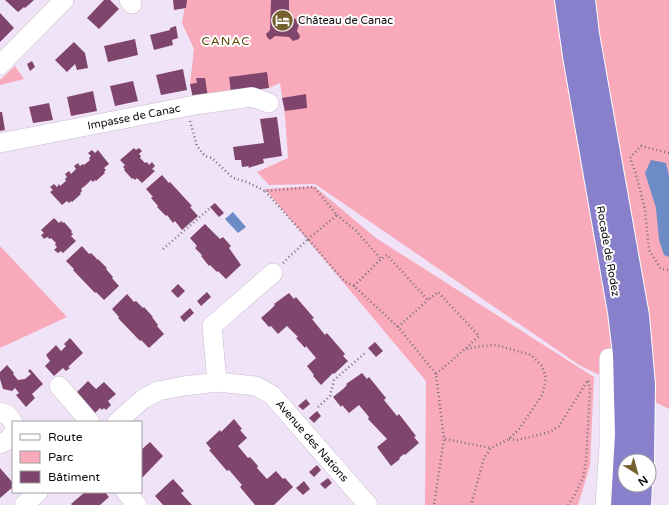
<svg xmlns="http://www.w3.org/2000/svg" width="669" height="505" font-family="'Varela Round',sans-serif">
  <rect width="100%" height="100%" fill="#f0e3f7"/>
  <g fill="#f9aaba">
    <polygon points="186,0 669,0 669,409 579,365 315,184 269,185 257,172 288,158 285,116 280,83 269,88 193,98 190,84 194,49 182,23"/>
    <polygon points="15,66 24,79 0,85 0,80"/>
    <polygon points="314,186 376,238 594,377 590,465 578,505 425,505 426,381 265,189"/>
    <polygon points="0,246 67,317 0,348"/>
  </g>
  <g fill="#6d8cc7">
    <polygon points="651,160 666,163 669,176 669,257 664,255 659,240 656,208 645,173"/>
    <polygon points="233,212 246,227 238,233 225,219"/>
  </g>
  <g fill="#80456d">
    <polygon points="5,0 34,0 25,8 24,7 18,12"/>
    <polygon points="104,0 110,0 119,9 99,29 87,18"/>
    <polygon points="173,0 187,0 186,8 174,10"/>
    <polygon points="271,0 289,0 289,18 296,19 298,21 299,24 297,31 300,36 299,39 293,41 289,37 275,36 270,40 267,37 266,34 270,30"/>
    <polygon points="0,13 14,28 0,42"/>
    <polygon points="176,26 178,38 172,40 173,45 154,50 150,35 170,30 170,28"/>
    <polygon points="135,39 138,55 108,62 104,46"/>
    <polygon points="74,42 85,53 88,68 77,70 75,64 67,72 55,60"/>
    <polygon points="32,61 35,67 30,71 27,64"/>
    <polygon points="183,69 187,90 161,95 156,75"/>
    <polygon points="267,72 269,88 231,93 229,77"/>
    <polygon points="196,78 205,78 208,97 193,98 190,84 197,83"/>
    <polygon points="133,81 138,101 115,106 110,86"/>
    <polygon points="93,91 97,111 71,116 67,97"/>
    <polygon points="306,94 307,108 285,111 282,98"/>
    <polygon points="49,103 53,120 33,123 29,107"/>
    <polygon points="0,112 2,112 5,130 0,131"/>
    <polygon points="277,117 282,156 263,159 264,163 248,168 249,166 242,167 241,160 235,160 233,147 264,143 260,119"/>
    <polygon points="134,148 136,150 139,148 142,151 139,154 141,156 140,158 145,163 147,162 149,165 152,162 155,166 152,169 155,171 142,183 137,178 135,180 133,178 132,179 124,170 125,169 123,167 125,165 120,160"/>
    <polygon points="92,150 95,153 98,150 109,164 104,168 106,170 104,172 105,173 96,181 95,180 93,182 91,180 86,185 81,189 82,191 80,193 81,194 72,202 71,201 69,203 67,201 62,205 50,192 53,190 50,187 54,184 57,187 59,184 60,186 66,181 65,179 67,177 65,174 69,171 71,174 76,169 74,166 78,163 80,166 83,164 84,165 90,160 89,158 91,156 88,153"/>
    <polygon points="162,175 169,183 170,182 192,206 190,207 198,216 182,230 175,221 173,223 167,215 166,216 157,207 158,206 151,198 153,197 146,189"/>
    <polygon points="215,203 224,213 219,217 210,207"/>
    <polygon points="54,218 59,223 61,221 63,223 64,222 72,231 71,232 73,234 71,236 76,241 63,253 61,251 58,253 54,250 57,247 55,245 56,243 51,238 50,239 47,237 44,239 41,235 44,233 41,230"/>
    <polygon points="205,224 220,239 223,237 231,246 229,248 241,265 226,279 218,271 217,272 210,265 209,266 201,256 202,255 195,248 197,246 190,238"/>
    <polygon points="82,246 89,254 91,253 98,260 98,259 107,268 106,269 113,277 112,278 119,286 104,300 96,292 95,293 73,270 74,269 66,261"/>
    <polygon points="178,284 185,291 178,298 171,291"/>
    <polygon points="207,292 211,297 201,306 197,301"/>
    <polygon points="289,293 294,299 296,297 314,318 312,319 325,335 327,333 345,354 343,356 348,361 334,374 333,373 321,385 313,376 314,375 307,366 316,358 306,346 305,348 296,338 298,337 287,326 278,334 271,326 269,327 261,318 270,310 275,305 274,304"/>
    <polygon points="127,294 134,302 136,301 143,308 144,307 153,317 152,317 158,325 157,326 164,334 149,348 141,340 140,341 118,318 119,317 112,309"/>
    <polygon points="190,308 194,313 184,322 180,317"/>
    <polygon points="70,338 83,353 68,367 70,368 66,371 63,368 54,376 45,366 50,361 46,355 56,345 61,351 66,346 64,344"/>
    <polygon points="375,342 383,351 376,357 368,348"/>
    <polygon points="7,365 14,373 13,374 18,380 25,379 31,374 28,371 30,369 43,384 32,394 35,398 26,407 16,395 19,393 15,388 12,391 3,389 0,379 0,372"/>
    <polygon points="362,373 367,379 369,377 386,398 384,400 397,416 399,414 416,436 414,437 419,443 405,455 404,454 399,458 400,459 391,466 377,447 387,439 368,419 369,417 359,405 349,413 342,405 341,407 333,397 343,389 347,385 346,384"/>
    <polygon points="88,381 96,389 104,382 116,394 108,401 111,405 106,410 104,408 102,410 100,408 95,413 76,393"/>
    <polygon points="306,399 310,404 303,410 298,406"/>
    <polygon points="317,411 321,416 314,423 309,418"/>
    <polygon points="234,419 242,429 240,430 247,438 238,446 248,458 250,457 258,466 257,468 267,479 276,471 283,479 285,478 293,487 274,505 255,505 240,487 242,485 229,470 227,471 209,450 211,449 206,443 220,430 221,432"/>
    <polygon points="150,442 163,456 141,479 141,450"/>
    <polygon points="317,465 321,470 314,477 309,472"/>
    <polygon points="0,468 13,483 13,487 0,498"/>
    <polygon points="328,478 332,483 325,489 320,484"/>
    <polygon points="173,479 184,491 181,493 192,505 163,505 155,496"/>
    <polygon points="304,481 310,489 303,495 296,488"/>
    <polygon points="85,492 105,492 109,497 100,505 72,505 71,504"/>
  </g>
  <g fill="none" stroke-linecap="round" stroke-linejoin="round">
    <defs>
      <g id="minor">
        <polyline points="129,0 132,4"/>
        <polyline points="0,65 64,0"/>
        <polyline points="0,143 195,105 252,97 269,103"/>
        <polyline points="217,382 212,326 273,273"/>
        <polyline points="59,386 90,422"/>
        <polyline points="0,412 8,415 13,422"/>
        <polyline points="117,422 143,399 158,391 184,386 217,382 256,386 272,395 368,505"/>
        <polyline points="0,444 8,440 13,433"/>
        <polyline points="126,492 137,505"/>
        <polyline points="24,505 38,492"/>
        <polyline points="605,505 609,447 609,358"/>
      </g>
      <g id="highway">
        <polyline points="566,0 574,56 619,312 624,354 625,395 626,434 622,505"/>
        <polyline points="584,0 588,34 638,316 644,385 643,461"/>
        <polyline points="640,505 641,485"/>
      </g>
    </defs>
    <use href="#minor" stroke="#c7bbce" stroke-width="20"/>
    <use href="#highway" stroke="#fff" stroke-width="24"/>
    <g stroke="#78707d" stroke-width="2.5" stroke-dasharray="1 3" stroke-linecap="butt">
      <polyline points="190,121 197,146 205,156 212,158 233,178 247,182 265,191 314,187 337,215 308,239 265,191"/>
      <polyline points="669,153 641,146 630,158 636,174 645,210 649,250 661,269 669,270"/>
      <polyline points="337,215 356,231 381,259"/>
      <polyline points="163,249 209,209"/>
      <polyline points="283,263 308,239 344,281 354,286 398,327 436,374 444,439 434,505"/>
      <polyline points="354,286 381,259 387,255 428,300 438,292 479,336 465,349"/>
      <polyline points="398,327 428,300"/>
      <polyline points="436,374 465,349 483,346 496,345 531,355 542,366 546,378 542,395 520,428 509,439 491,448 484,458 471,505"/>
      <polyline points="318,407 330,396 334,380 365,353"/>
      <polyline points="445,439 491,448"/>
      <polyline points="509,439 518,440 550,432 559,426 588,380 590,389 586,462 583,478 574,496 568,505"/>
    </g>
    <use href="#minor" stroke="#fff" stroke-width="19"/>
    <use href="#highway" stroke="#8980cc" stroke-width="22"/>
  </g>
  <defs>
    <symbol id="hotel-disc" viewBox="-11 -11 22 22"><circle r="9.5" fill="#776030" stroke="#fff"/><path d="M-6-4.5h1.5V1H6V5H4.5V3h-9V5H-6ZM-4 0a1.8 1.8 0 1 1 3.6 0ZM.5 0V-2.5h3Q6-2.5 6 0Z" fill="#fff"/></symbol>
  </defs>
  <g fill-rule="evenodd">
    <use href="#hotel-disc" x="270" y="8" width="25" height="25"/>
  </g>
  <g text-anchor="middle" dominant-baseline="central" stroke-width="4" stroke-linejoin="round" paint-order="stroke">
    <g font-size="11" fill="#0e0a10" stroke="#fff" text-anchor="start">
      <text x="298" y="20">Château de Canac</text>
    </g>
    <g font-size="11" fill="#0e0a10" stroke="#fff">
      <text transform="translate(134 117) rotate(-11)">Impasse de Canac</text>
      <text transform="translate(608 251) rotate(80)">Rocade de Rodez</text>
      <text transform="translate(312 441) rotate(49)">Avenue des Nations</text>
    </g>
    <g font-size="12" letter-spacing="1" fill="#60480b" stroke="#fff">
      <text x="226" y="41">CANAC</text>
    </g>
  </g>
  <rect x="12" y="421" width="130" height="72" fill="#ffffff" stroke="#9f9d9f"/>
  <rect x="20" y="434" width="20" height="6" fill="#ffffff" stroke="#9f9d9f"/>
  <text x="48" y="441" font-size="12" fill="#0e0a10">Route</text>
  <rect x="20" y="451" width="20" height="12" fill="#f9aaba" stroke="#9f9d9f"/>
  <text x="48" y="461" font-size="12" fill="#0e0a10">Parc</text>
  <rect x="20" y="471" width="20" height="12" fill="#80456d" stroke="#9f9d9f"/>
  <text x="48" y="481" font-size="12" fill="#0e0a10">Bâtiment</text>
  <g transform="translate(637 473) rotate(143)"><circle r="19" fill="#ffffff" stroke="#9f9d9f"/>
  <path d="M0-3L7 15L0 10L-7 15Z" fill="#776030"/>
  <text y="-6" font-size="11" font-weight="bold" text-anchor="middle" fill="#0e0a10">N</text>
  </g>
</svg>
